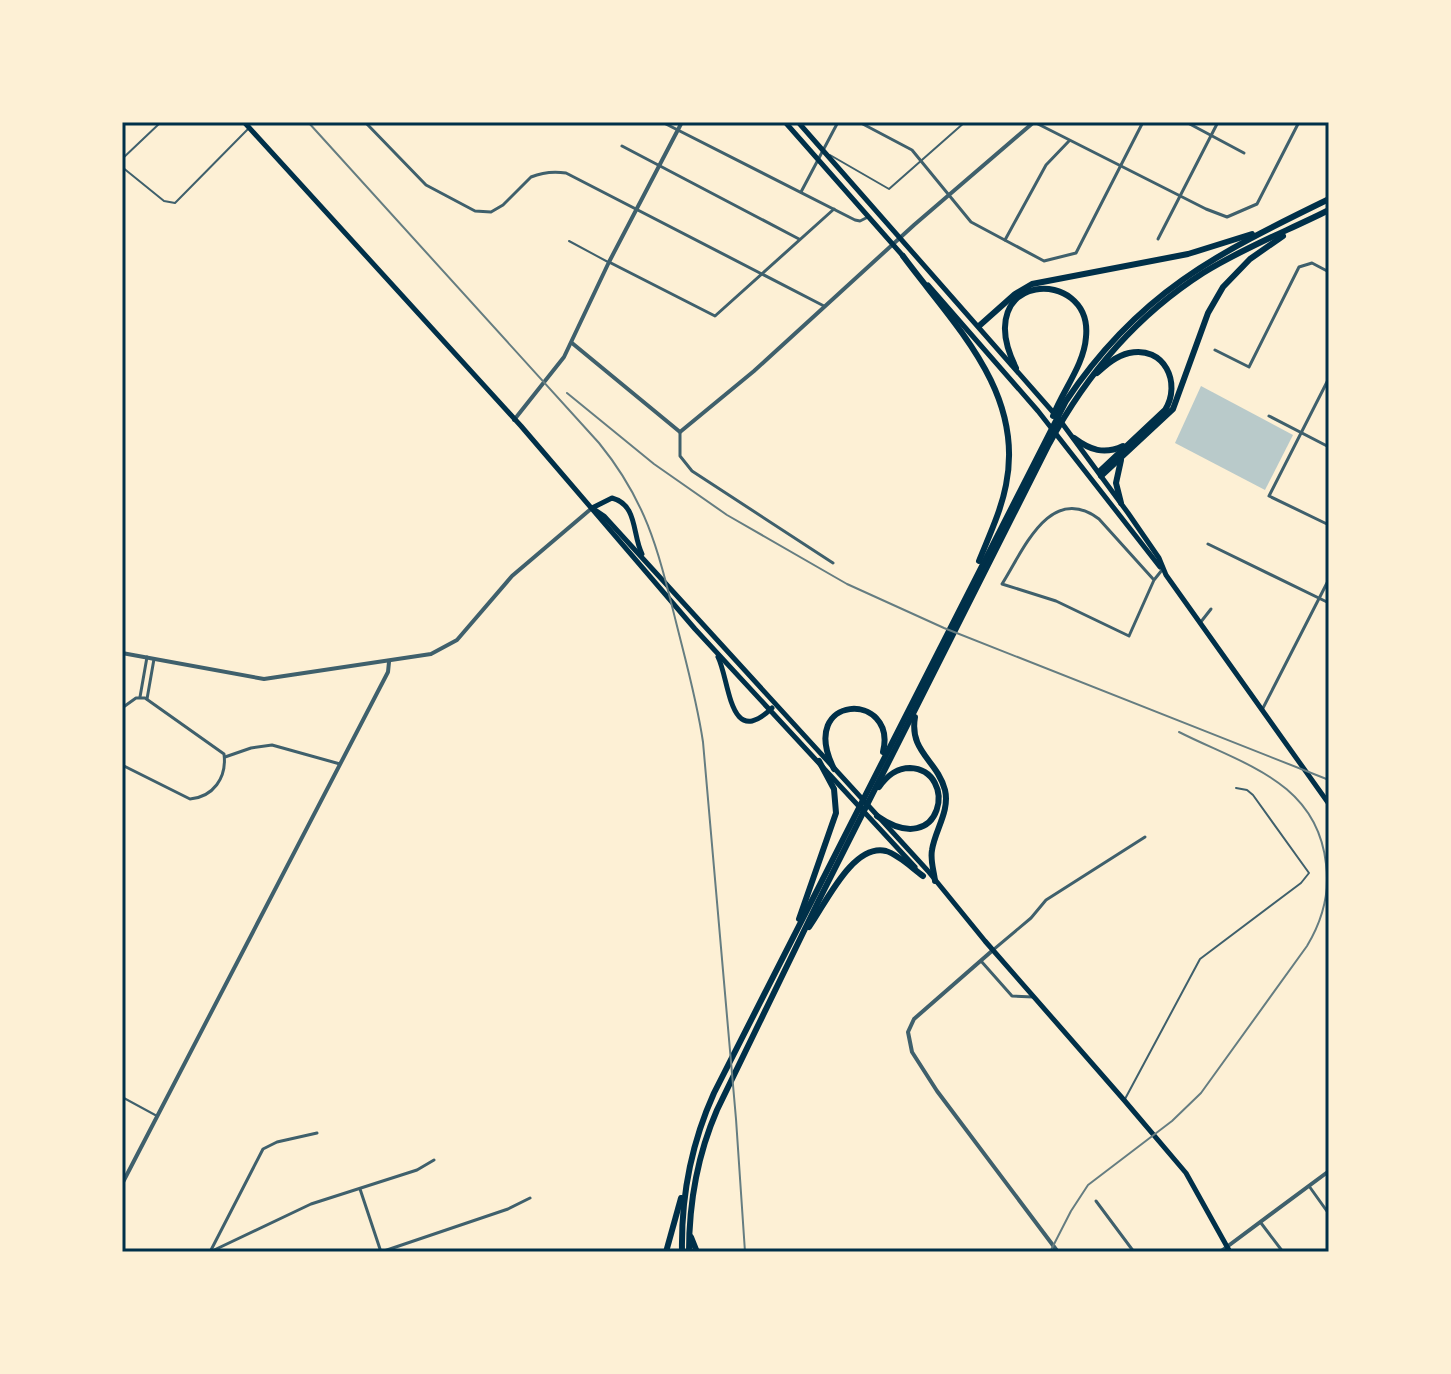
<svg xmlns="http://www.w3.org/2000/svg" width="1451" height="1374" font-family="'Archivo Narrow',sans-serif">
  <rect width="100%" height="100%" fill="#fdf0d5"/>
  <polygon fill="#b9caca" points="1201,386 1293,435 1265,490 1175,443"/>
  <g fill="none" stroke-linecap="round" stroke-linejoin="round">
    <g stroke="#3f606c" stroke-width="2">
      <polyline points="830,155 889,189 965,122"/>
      <polyline points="122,159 161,122"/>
      <polyline points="122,167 164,201 175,203 249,128"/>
      <polyline points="569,241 608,262"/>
      <polyline points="122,1097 157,1116"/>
      <polyline points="1125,1099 1200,959 1301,883 1309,873 1253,795 1247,790 1236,788"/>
    </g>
    <g stroke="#3f606c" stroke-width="3">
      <path d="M365,122l61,63 49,26 16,1 12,-7 28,-28c12,-5 22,-6 35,-4l258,133"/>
      <polyline points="662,122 855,220 860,221 868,217"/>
      <polyline points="859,122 912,150 971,222 1044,261 1076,253 1143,122"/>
      <polyline points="1034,122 1206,209 1227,217 1257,204 1299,122"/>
      <polyline points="1186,122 1244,153"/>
      <polyline points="622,146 799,239"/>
      <polyline points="801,192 838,122"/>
      <polyline points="1158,239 1218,122"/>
      <polyline points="1005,240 1046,165 1069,141"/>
      <polyline points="609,262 715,316 834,209"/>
      <polyline points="1215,350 1249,367 1299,267 1312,263 1329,272"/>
      <polyline points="1329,378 1269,496 1329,525"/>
      <polyline points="1269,416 1329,447"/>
      <polyline points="680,432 680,456 692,471 833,563"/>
      <polyline points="1208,544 1329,603"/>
      <path d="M1154,580l-55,-61c-49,-37 -76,32 -97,65l54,17 73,35 25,-56 8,-10"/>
      <polyline points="1200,623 1211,609"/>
      <polyline points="140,697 147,657"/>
      <polyline points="147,699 154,659"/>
      <path d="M122,708l14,-10h9l79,56c3,24 -11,43 -34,45l-68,-34"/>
      <polyline points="1262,710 1329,579"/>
      <polyline points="225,757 251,748 272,745 340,764"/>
      <polyline points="993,950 1031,918 1046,900 1145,837"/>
      <polyline points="981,961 1012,996 1033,997"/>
      <polyline points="1309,1186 1329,1214"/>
      <polyline points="360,1189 381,1252"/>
      <polyline points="1096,1201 1134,1252"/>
      <polyline points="1261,1223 1283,1252"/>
      <polyline points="210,1252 311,1204 417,1170 434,1160"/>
      <polyline points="210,1252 263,1149 277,1142 317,1133"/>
      <polyline points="381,1252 508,1209 530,1198"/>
    </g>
    <g stroke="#3f606c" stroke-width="4">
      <polyline points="572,343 680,432 754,371 914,225 1034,122"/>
      <polyline points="514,420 564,357 609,262 682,122"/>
      <polyline points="122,653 264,679 431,654 457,640 512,576 592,508"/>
      <polyline points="993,950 914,1019 908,1032 912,1052 937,1091 1058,1252"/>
      <polyline points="122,1184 388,672 389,662"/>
      <polyline points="1220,1252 1329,1171"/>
    </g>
    <g stroke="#003049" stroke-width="5">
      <polyline points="244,122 521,426 695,629 915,867"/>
      <polyline points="785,122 903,256"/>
      <polyline points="798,122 1059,419 1128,513 1159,558 1166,575 1329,804"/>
      <polyline points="928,285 1038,411 1160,567"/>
      <polyline points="592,508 604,516 928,871 985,941 1124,1100 1186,1173 1230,1252"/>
      <path d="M592,508l20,-10c26,7 20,36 30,56"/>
      <path d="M718,657c12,24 11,93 54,51"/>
    </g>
    <g stroke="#003049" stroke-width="6">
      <path d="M903,256c51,69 122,136 103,229 -5,26 -17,51 -27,76"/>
      <polyline points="979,326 1015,294 1032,284 1188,254 1252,234"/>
      <path d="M1016,368c-48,-97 77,-102 70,-31 -2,28 -23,53 -33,79"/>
      <path d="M1097,373c9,-8 19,-17 32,-20 35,-8 53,30 36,57l-66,62"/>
      <path d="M1074,438c16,12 30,17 49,8"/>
      <polyline points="1101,476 1173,409 1208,313 1223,287 1250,259 1283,236"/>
      <polyline points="1121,503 1116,483 1121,460"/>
      <path d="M915,717c-6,35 22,43 30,73 5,21 -10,40 -13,60 -2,11 2,21 3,31"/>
      <path d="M834,769c-38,-76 64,-78 49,-17"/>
      <path d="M877,816c66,46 82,-46 33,-48 -14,0 -23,8 -31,19"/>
      <polyline points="799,919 836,813 834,789 819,761"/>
      <path d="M809,927c17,-24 44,-84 77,-76 13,4 26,17 37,25"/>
      <polyline points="691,1237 697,1252"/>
      <polyline points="666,1252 681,1198"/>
      <path d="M682,1252c-1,-56 9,-108 32,-159l352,-692c72,-108 150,-147 263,-202"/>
      <path d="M689,1252c0,-50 8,-96 28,-142l102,-210 230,-456c37,-69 87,-128 154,-171 40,-25 84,-42 126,-63"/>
    </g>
    <g stroke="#657d81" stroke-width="2">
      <path d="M308,122l291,321c48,59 59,107 77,179 10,40 21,79 27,120l33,377 9,133"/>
      <polyline points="567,393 654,464 727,515 847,584 944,628 1329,780"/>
      <path d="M1050,1252l21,-41 17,-26 84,-64 29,-28 106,-147c15,-25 23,-53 19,-82 -9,-83 -84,-100 -147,-132"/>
    </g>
  </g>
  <rect width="1451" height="1374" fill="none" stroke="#fdf0d5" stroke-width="248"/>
  <rect x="124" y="124" width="1203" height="1126" fill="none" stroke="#003049" stroke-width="3"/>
</svg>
